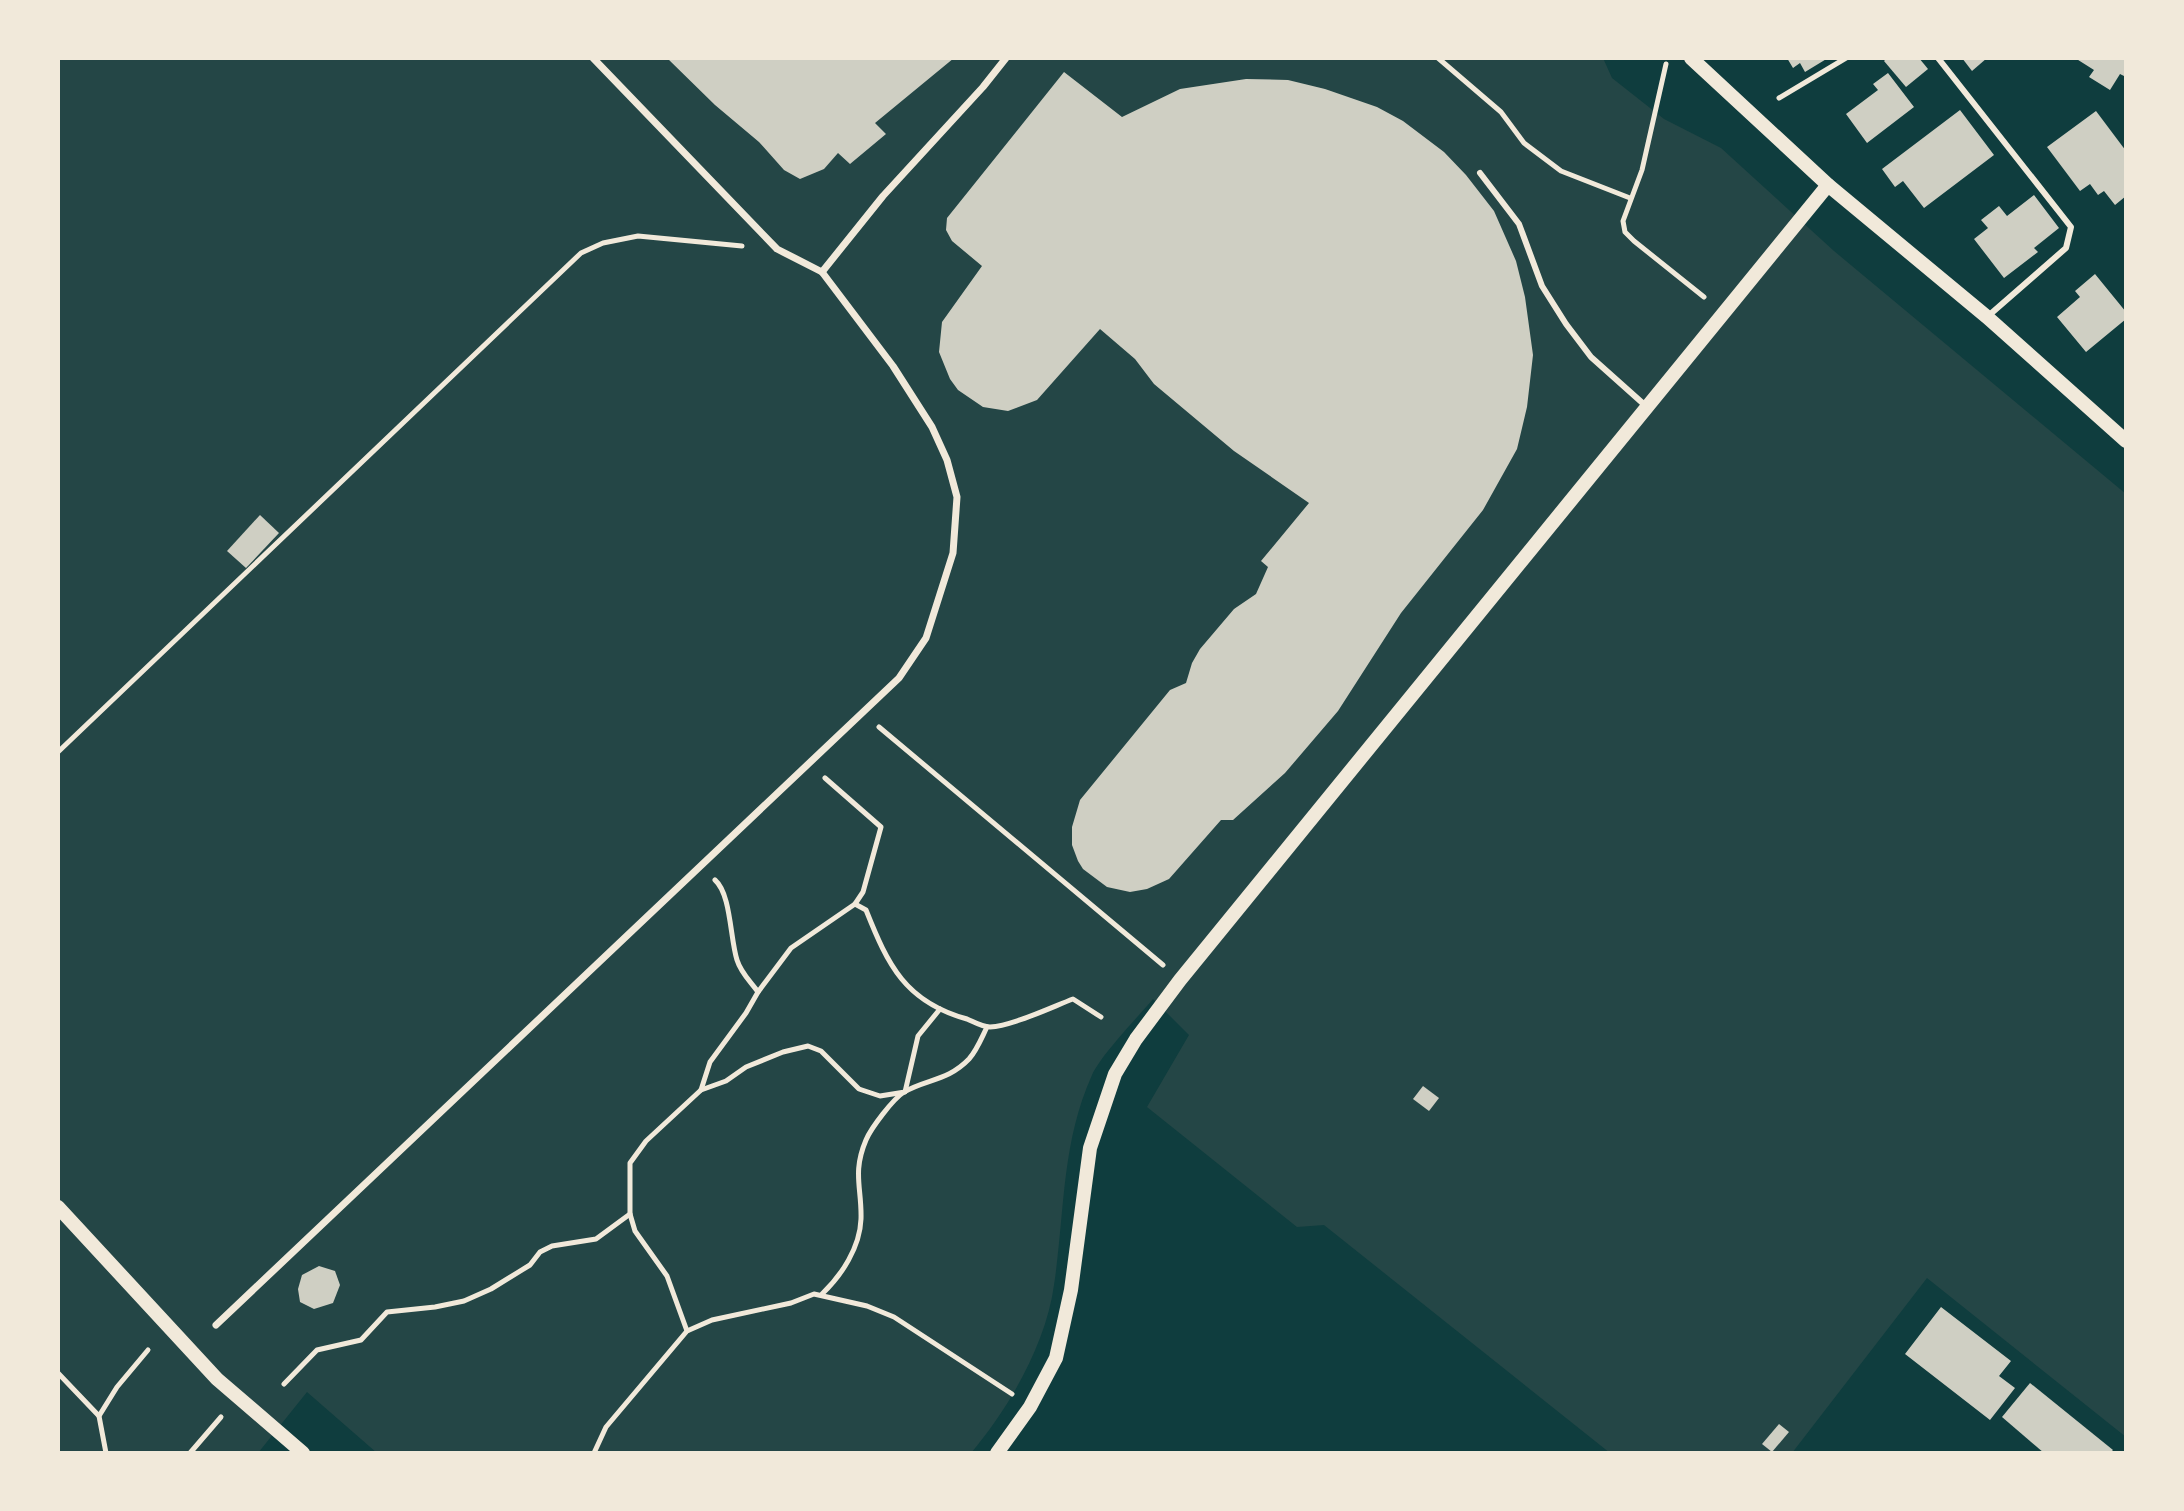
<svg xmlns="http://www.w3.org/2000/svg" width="2184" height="1511" font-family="Roboto,sans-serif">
  <rect width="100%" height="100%" fill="#0f3d3e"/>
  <path fill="#244646" d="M58,58h1545l9,20 52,41 57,29 113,103 292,243v943l-199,-159 -135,175h-182l-286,-228 -27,2 -150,-120 42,-72 -36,-36c-16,19 -52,56 -61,76 -31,69 -27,138 -38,210 -8,59 -45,123 -83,168h-594l-70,-61 -49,61h-200z"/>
  <g fill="#cfcfc3">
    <polygon points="667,58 954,58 875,123 886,134 850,164 838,153 824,169 800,179 784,170 759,142 715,105"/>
    <polygon points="1787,58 1828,58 1805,72 1800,63 1793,68"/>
    <polygon points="1887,58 1919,58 1928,69 1906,87 1884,61"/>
    <polygon points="1962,58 1987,58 1972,71"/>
    <polygon points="2075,58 2126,58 2126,77 2120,74 2110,90 2089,77 2094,70"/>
    <polygon points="1064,72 1122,117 1180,89 1246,79 1288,80 1325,89 1377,107 1403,121 1444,152 1466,175 1494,211 1516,261 1525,297 1533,355 1527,407 1517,449 1483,510 1401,613 1338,711 1285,773 1233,820 1221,820 1169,879 1147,889 1130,892 1107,887 1083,869 1078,861 1072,845 1072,827 1080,800 1170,690 1186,683 1192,663 1200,649 1234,609 1256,594 1268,567 1261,561 1309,503 1234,451 1154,384 1135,359 1100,329 1037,400 1008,411 983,407 958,390 950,379 939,352 942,322 982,266 952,241 946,230 947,218"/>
    <polygon points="1888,73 1914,107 1867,143 1846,114 1878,90 1873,84"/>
    <polygon points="1960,110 1994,155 1924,208 1903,181 1895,187 1882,169"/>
    <polygon points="2096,111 2126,151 2126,196 2115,205 2104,191 2098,195 2090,184 2080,191 2047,147"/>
    <polygon points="2034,195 2059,228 2034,248 2038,252 2004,278 1974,239 1988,228 1981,220 1999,206 2007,216"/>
    <polygon points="2095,274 2126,312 2126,319 2086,352 2057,317 2080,297 2075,291"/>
    <polygon points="260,515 279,533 246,568 227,551"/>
    <polygon points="1423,1086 1439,1098 1429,1111 1413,1099"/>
    <polygon points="319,1266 335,1271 340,1285 333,1303 314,1309 300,1302 298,1289 302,1275"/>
    <polygon points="1941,1307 2011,1361 1999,1376 2015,1388 1990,1420 1905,1354"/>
    <polygon points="2030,1383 2113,1450 2110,1453 2044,1453 2002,1417"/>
    <polygon points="1779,1424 1789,1432 1772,1452 1762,1444"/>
  </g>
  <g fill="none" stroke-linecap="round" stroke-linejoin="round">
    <g stroke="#f1e9da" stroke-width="5">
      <polyline points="1438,58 1501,112 1524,143 1561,171 1630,198"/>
      <polyline points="1666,64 1642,170 1623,221 1625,232 1634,241 1704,297"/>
      <polyline points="1779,98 1846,58"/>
      <polyline points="879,727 1163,965"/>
      <polyline points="58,752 581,253 603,243 638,236 742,246"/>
      <path d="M855,904l11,6c22,55 39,92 101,109 7,3 15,8 23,8 22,-1 62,-20 83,-28l28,18"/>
      <polyline points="758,992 791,948 855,904 863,892 881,827 825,778"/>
      <polyline points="701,1090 726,1081 746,1067 783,1052 808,1046 821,1051 859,1089 880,1096 905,1092 918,1036 940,1009"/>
      <path d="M822,1294c20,-19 38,-47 39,-75 1,-31 -9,-46 5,-79 5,-12 27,-41 38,-48 22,-13 44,-11 65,-33 8,-9 13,-22 18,-32"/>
      <path d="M687,1331l-20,-55 -32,-45 -5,-17v-51l16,-22 55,-51 9,-28 36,-49 12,-21c-8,-11 -17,-19 -21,-32 -7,-22 -6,-66 -22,-80"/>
      <polyline points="58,1373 99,1416"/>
      <polyline points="284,1384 317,1350 361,1340 387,1312 435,1307 464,1301 491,1289 530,1265 540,1252 552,1246 596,1239 630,1214"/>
      <polyline points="106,1453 99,1416 117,1387 148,1350"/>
      <polyline points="190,1453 221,1417"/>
      <polyline points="594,1453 606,1427 687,1331 712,1320 791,1303 814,1294 867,1306 894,1317 1012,1394"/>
    </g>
    <g stroke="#f1e9da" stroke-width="6">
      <polyline points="1938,58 2071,227 2066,248 1987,317"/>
      <polyline points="1480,173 1519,224 1542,286 1566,324 1591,357 1647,407"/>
    </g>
    <g stroke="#f1e9da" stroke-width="7">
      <polyline points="822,272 883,196 983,87 1006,58"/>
      <polyline points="216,1325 899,678 926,638 953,553 957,497 947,460 932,427 893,366 822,272 777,249 593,58"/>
    </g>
    <g stroke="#f1e9da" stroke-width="14">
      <polyline points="1691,58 1828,185 1987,317 2126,441"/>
      <polyline points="58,1207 217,1379 303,1453"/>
      <polyline points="997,1453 1030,1407 1056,1358 1071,1290 1090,1148 1115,1074 1136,1039 1180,980 1828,185"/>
    </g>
  </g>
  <rect width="2184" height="1511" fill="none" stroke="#f1e9da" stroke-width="120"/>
</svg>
